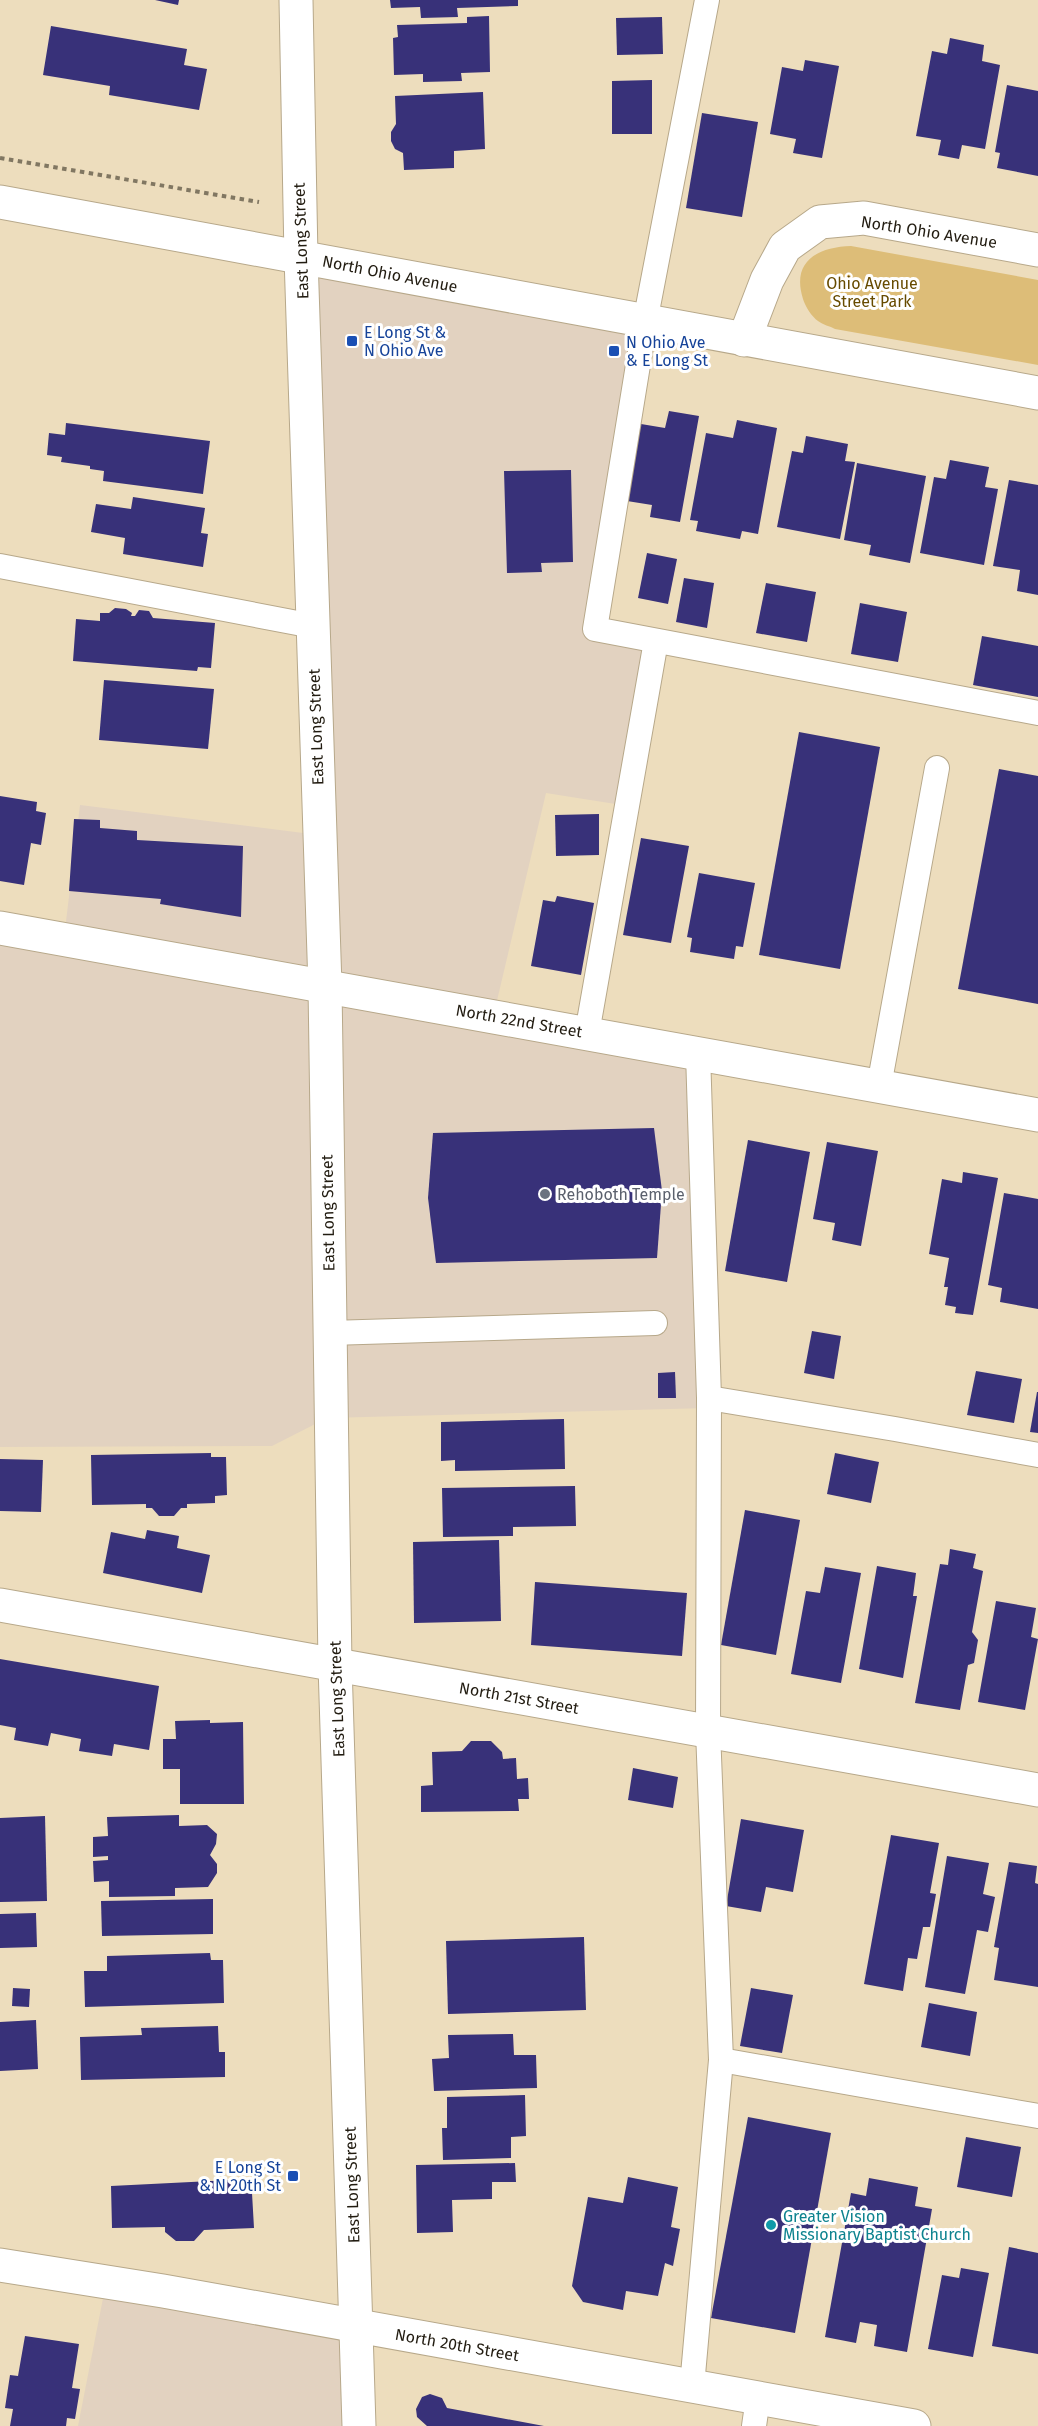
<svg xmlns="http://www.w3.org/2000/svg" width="1038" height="2426" font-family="'Fira Sans',sans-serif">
  <rect width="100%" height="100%" fill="#edddbd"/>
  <g fill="#e2d2c0">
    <polygon points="291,255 644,327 597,624 659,638 628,806 546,793 495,1009 692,1041 708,1408 327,1418 272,1446 0,1447 0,927 64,938 80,805 311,834"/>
    <polygon points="106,2283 343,2323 346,2426 78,2426"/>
  </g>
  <path fill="#ddbd78" d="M851,246l187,34v85l-203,-36c-5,-3 -12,-4 -17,-8 -6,-4 -13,-15 -15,-22 -12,-38 15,-52 48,-53z"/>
  <g fill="#383179">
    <polygon points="155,0 179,0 178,5"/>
    <polygon points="390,0 518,0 518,6 457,8 458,17 421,18 420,7 391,8"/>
    <polygon points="489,16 490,72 461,73 462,81 423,82 423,74 394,75 393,38 398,37 397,25 467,23 467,17"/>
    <polygon points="662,17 663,54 617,55 616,18"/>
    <polygon points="51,26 187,49 184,65 207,69 199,110 109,95 110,86 43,75"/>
    <polygon points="950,38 984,45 982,61 1000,65 985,149 962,145 959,159 938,155 941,140 916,136 932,51 947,54"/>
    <polygon points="805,60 839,66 822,158 793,153 796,139 770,134 782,67 803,71"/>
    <polygon points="652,80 652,134 612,134 612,81"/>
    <polygon points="1007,85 1038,91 1038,176 997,168 1000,153 995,152"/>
    <polygon points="483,92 485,149 454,151 454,168 404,170 403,153 395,149 391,141 391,132 396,124 395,96"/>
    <polygon points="702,113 758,122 742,217 686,208"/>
    <polygon points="669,411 699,416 680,522 650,517 652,505 627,501 641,424 665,428"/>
    <polygon points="737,420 777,428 758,534 742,531 740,539 696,531 698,521 690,520 706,433 733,438"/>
    <polygon points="66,423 210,441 203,494 103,481 104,471 90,469 90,466 61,462 62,457 47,455 49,433 65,435"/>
    <polygon points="806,436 848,444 845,461 855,462 840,539 777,527 792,451 803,453"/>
    <polygon points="950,460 989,467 985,487 998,489 984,565 920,553 934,477 946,479"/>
    <polygon points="857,463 926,476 910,563 869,555 871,545 844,540"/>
    <polygon points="571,470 573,562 541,563 542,572 507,573 504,471"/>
    <polygon points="1009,480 1038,485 1038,595 1017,591 1020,570 993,566"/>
    <polygon points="133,497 205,508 201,533 208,534 203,567 123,554 125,538 91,532 96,504 131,509"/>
    <polygon points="647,553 677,559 668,604 638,598"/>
    <polygon points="684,578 714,583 707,628 676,622"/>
    <polygon points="766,583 816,592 807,642 756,633"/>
    <polygon points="860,603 907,612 898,662 851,654"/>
    <polygon points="115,608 126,609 132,613 131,616 135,616 139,610 149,611 153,618 215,623 211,668 198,667 197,671 73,661 76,619 100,621 100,613 109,613"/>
    <polygon points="982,636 1038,646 1038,697 973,685"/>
    <polygon points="104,680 214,689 208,749 99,740"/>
    <polygon points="799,732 880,747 840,969 759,955"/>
    <polygon points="999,769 1038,776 1038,1004 958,989"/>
    <polygon points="0,796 37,802 36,811 46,813 41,845 31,843 24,885 0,881"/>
    <polygon points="599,814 599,855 556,856 555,815"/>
    <polygon points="74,819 100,820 100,828 137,831 137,840 243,846 241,917 160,904 161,899 69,891"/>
    <polygon points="641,838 689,846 671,943 623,935"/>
    <polygon points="699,873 755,883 743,947 736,946 734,959 690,952 692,938 687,937"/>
    <polygon points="557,896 594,903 581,975 531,966 543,900 555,902"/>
    <polygon points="654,1128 662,1191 657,1258 436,1263 428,1198 433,1133"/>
    <polygon points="748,1140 810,1152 787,1282 725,1271"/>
    <polygon points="827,1142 878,1151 861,1246 832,1240 835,1223 813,1219"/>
    <polygon points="963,1172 998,1178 973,1315 955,1313 956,1307 945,1305 948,1287 944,1287 949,1258 929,1254 942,1179 962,1183"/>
    <polygon points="1004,1193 1038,1199 1038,1309 1000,1302 1002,1288 988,1285"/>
    <polygon points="812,1331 841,1336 834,1379 804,1373"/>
    <polygon points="976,1371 1022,1379 1014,1423 967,1415"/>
    <polygon points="675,1372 676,1398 658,1398 658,1373"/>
    <polygon points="1037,1392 1038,1392 1038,1433 1030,1432"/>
    <polygon points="564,1419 565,1469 455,1471 455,1460 441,1461 441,1422"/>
    <polygon points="211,1453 211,1457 226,1457 227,1495 215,1496 215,1503 187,1504 187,1508 181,1508 174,1516 159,1516 152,1508 146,1508 146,1504 92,1505 91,1455"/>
    <polygon points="835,1453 879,1462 871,1503 827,1494"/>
    <polygon points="0,1459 43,1460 41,1512 0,1511"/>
    <polygon points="575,1486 576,1526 513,1527 513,1536 443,1537 442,1488"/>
    <polygon points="745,1510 800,1520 776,1655 721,1645"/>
    <polygon points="147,1530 179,1536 177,1548 210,1555 202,1593 103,1573 111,1532 145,1539"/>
    <polygon points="499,1540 501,1621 414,1623 413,1542"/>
    <polygon points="950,1549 976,1554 973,1568 983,1571 972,1632 978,1640 974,1663 968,1665 960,1710 915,1703 940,1564 948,1565"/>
    <polygon points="877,1566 916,1573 913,1596 917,1596 903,1678 859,1669"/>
    <polygon points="825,1567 861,1573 841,1683 791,1674 806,1591 820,1593"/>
    <polygon points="535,1582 687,1593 682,1656 531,1645"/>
    <polygon points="996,1601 1036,1608 1031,1637 1038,1639 1025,1710 978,1702"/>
    <polygon points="0,1659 159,1686 149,1750 114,1744 112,1756 79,1751 81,1739 51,1733 48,1746 14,1740 16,1728 0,1725"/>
    <polygon points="210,1720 210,1723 243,1722 244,1804 180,1804 180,1769 163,1769 163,1739 176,1739 175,1721"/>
    <polygon points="471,1741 491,1741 502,1752 503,1759 516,1758 517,1779 528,1778 529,1799 518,1799 519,1811 421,1812 421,1786 433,1785 432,1752 462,1751"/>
    <polygon points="633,1768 678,1777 673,1808 628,1800"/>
    <polygon points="179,1815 179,1826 207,1825 217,1834 216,1844 210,1855 217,1864 217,1873 208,1887 175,1888 175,1896 109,1897 109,1881 94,1882 93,1861 108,1860 108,1856 93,1857 93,1837 108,1836 107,1817"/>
    <polygon points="45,1816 47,1901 0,1902 0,1818"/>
    <polygon points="741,1819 804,1830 793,1892 766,1887 761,1912 726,1906"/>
    <polygon points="891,1835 939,1843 930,1893 936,1894 930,1927 923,1927 917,1959 908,1958 903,1991 864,1984"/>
    <polygon points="947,1856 989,1863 983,1894 995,1897 988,1932 977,1930 965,1994 925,1987"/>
    <polygon points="1009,1862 1037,1866 1035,1883 1038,1884 1038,1987 994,1980 999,1948 994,1947"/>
    <polygon points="213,1899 213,1934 102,1936 101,1901"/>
    <polygon points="36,1913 37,1947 0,1948 0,1914"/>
    <polygon points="584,1937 586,2010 448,2014 446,1941"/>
    <polygon points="210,1953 211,1960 223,1960 224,2003 85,2007 84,1971 107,1971 107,1956"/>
    <polygon points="13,1988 30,1989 29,2007 12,2006"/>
    <polygon points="751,1988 793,1995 782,2053 740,2046"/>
    <polygon points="929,2003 977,2012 970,2056 921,2047"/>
    <polygon points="36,2020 38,2069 0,2071 0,2022"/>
    <polygon points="218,2026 219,2052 225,2052 225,2077 81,2080 80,2037 142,2035 141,2028"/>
    <polygon points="513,2034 514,2055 536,2055 537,2088 434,2091 432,2059 449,2058 448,2035"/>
    <polygon points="525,2095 526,2136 511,2137 511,2158 443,2160 442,2128 447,2128 447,2097"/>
    <polygon points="748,2117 831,2133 795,2333 711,2318"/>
    <polygon points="966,2137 1021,2147 1012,2197 957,2187"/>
    <polygon points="515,2163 516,2182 492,2182 492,2199 452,2200 453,2232 417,2233 416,2165"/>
    <polygon points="628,2177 678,2187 671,2227 680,2229 673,2266 665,2263 658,2296 626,2291 623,2310 583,2302 572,2286 588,2197 623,2203"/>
    <polygon points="869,2178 918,2187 915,2206 932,2209 907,2352 874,2346 877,2325 860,2322 856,2343 825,2337 851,2193 866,2196"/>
    <polygon points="231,2180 232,2194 252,2193 254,2228 204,2230 194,2241 176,2241 165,2232 165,2227 112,2228 111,2186"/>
    <polygon points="1009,2247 1038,2253 1038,2354 992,2346"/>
    <polygon points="961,2268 989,2273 973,2357 928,2349 942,2275 959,2278"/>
    <polygon points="25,2336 79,2344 72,2388 80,2389 75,2419 67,2418 66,2426 10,2426 13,2409 5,2408 10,2375 18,2376"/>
    <polygon points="430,2394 442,2398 447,2408 544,2426 427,2426 417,2417 416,2409 422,2397"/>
  </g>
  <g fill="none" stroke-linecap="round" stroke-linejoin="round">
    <defs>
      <g id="lane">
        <polyline points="707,0 645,322 595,629 1038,713"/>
        <polyline points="0,566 313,626"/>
        <polyline points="587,1033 656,641"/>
        <polyline points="879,1086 937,768"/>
        <polyline points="330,1333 655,1323"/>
        <polyline points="709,1398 895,1429 1038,1455"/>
        <polyline points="721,2060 1038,2116"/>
        <polyline points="692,2386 721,2060 708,1731 709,1398 698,1053"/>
        <polyline points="754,2426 758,2398"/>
      </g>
      <g id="street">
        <polyline points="744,340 767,280 785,247 820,222 864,218 1038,250"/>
        <polyline points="0,928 1038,1115"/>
        <polyline points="0,1605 1038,1790"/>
        <polyline points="0,2265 163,2291 914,2426"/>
      </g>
      <g id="secondary">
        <polyline points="296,0 301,257 325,986 335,1665 359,2426"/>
        <polyline points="0,202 1038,393"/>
      </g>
    </defs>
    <use href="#lane" stroke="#b7a88a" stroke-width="26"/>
    <use href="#street" stroke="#b7a88a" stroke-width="35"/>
    <use href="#secondary" stroke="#b7a88a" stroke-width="35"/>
    <polyline stroke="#817762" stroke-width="4" stroke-dasharray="4.5 4.5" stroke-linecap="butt" points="0,158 259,202"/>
    <use href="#lane" stroke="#fff" stroke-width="24"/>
    <use href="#street" stroke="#fff" stroke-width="33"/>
    <use href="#secondary" stroke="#fff" stroke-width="33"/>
  </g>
  <g fill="#1a4fb4" stroke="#fff" stroke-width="2">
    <rect x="346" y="335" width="12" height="12" rx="3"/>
    <rect x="608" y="345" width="12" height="12" rx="3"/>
    <rect x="287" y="2170" width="12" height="12" rx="3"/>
  </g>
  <circle fill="#6b7280" stroke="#fff" stroke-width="2" cx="545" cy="1194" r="6"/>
  <circle fill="#0f9aa8" stroke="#fff" stroke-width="2" cx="771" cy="2225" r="6"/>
  <g text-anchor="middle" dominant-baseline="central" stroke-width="6" stroke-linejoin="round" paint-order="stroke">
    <g font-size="16" fill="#221c11" stroke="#fff">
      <text transform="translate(929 232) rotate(9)">North Ohio Avenue</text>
      <text transform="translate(301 241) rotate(-92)">East Long Street</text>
      <text transform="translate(390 274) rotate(11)">North Ohio Avenue</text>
      <text transform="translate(316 727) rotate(-92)">East Long Street</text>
      <text transform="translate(519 1021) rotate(10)">North 22nd Street</text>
      <text transform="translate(328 1213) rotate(-91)">East Long Street</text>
      <text transform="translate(519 1698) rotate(10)">North 21st Street</text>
      <text transform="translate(337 1699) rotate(-92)">East Long Street</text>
      <text transform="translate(352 2185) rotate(-92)">East Long Street</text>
      <text transform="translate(457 2345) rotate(10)">North 20th Street</text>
    </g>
    <g font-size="16" fill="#674b00" stroke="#fff">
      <text x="872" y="283">Ohio Avenue<tspan x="872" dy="18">Street Park</tspan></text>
    </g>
    <g font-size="16" fill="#164399" stroke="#fff" text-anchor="start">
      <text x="364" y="332">E Long St &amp;<tspan x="364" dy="18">N Ohio Ave</tspan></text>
      <text x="626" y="342">N Ohio Ave<tspan x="626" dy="18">&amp; E Long St</tspan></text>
      <text x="281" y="2167" text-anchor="end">E Long St<tspan x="281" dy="18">&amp; N 20th St</tspan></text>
    </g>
    <g font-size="16" fill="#5b616d" stroke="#fff" text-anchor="start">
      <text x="557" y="1194">Rehoboth Temple</text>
    </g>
    <g font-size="16" fill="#0d838f" stroke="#fff" text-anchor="start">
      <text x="783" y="2216">Greater Vision<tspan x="783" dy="18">Missionary Baptist Church</tspan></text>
    </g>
  </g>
</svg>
